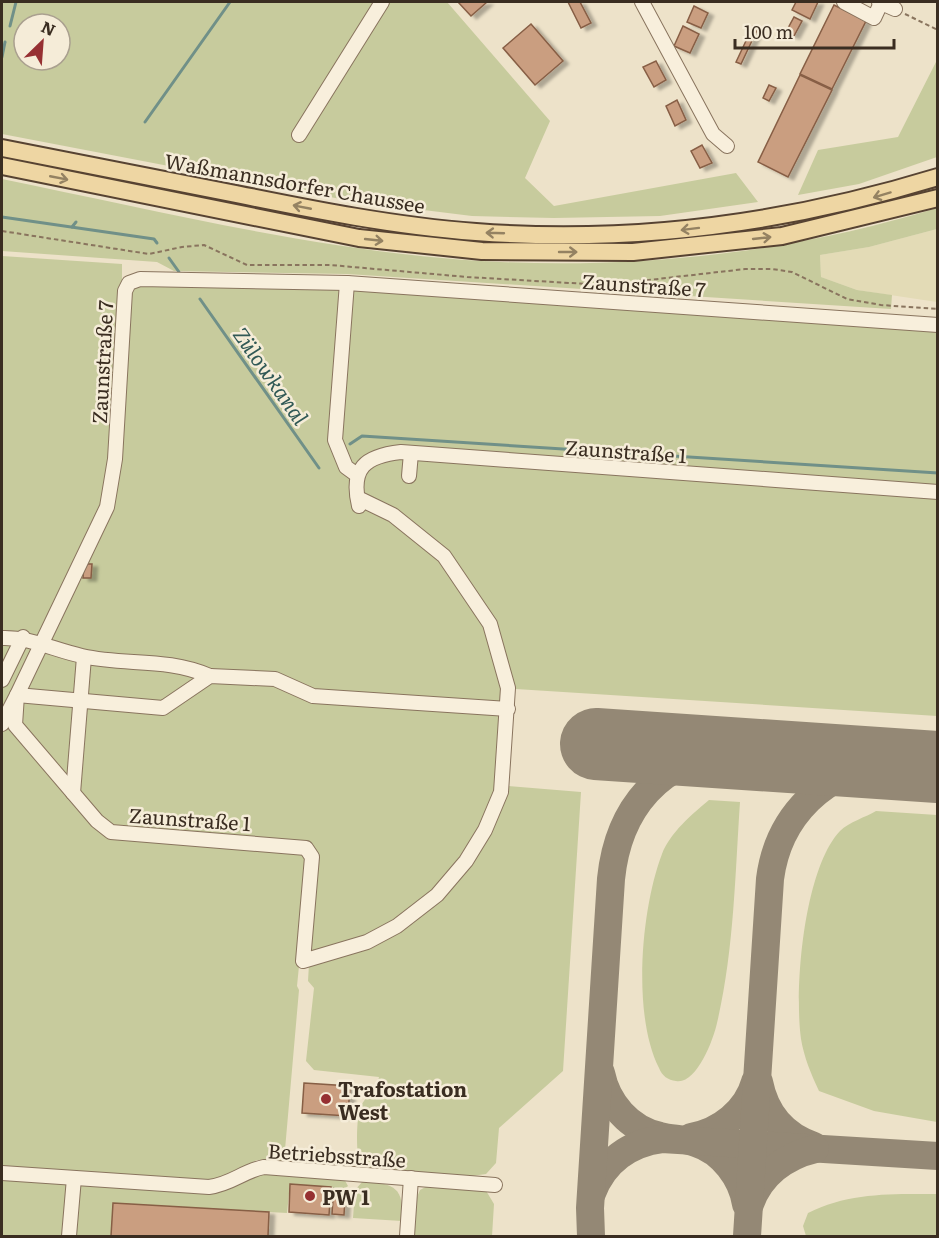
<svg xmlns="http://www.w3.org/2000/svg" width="939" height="1238" font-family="Literata,serif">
  <defs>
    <filter id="shadow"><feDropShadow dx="5.5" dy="3" stdDeviation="1.5" flood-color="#0004"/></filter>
  </defs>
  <rect width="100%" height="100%" fill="#ede2c9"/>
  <polygon fill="#e3dbb6" points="937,229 937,302 857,290 821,277 820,255 869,247"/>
  <g fill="#c7cb9d" fill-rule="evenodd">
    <path d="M2,2h445l103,119 -25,57 29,28 182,-33 22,29 -98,14 -106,2 -82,-2 -121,-15 -349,-67zM24,24h36v36h-36z"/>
    <polygon points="937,60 937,157 859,184 798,195 818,150 898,137"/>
    <path d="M2,179c157,32 318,72 479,82 154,9 309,-8 456,-53v21l-68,18 -49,8 1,22 36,13 35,5 -1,14 -544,-35 -173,-3 -17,-9 -155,-11z"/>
    <polygon points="2,256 122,264 122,284 314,287 937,328 937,716 502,688 494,787 497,788 478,833 448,879 397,921 363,939 300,956 297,986 299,990 284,1161 257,1160 213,1182 2,1168"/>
    <path d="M507,786l74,6 -18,279 -64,57 -3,35 -10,11 -14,2 -107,-8 -5,-2c-4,-11 -4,-46 0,-57 4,-13 17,-18 19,-32l-65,-7 -8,-9 8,-73 -6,-7 1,-17 133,-67z"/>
    <path d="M709,800l31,2c-5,74 -6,149 -23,221 -4,18 -21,62 -41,58 -8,-1 -14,-5 -17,-13 -27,-53 -18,-159 3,-214 8,-21 30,-40 47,-54z"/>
    <path d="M876,811l61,4v307l-63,-11 -55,-20c-8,-17 -15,-34 -18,-52 -7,-51 3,-170 39,-208 9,-9 26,-14 36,-20z"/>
    <path d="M265,1173l78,4 5,9 -6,5h-9v-4l-43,-3 -3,29 -18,-1 -1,24h-266v-58l215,14c17,-5 31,-15 48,-19z"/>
    <path d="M363,1181c32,3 41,6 39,40l-49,-3 2,-28z"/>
    <polygon points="433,1183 485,1189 494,1204 492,1236 414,1236 417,1197 420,1190"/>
    <path d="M937,1194v42h-131l-3,-10 5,-13c41,-21 85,-19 129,-19z"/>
  </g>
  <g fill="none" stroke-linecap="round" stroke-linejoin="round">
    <g stroke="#709088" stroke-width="3">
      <polyline points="10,26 16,2"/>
      <polyline points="2,57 5,42"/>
      <polyline points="145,122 230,2"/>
      <polyline points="2,217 154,239 157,243"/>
      <polyline points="72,227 76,222"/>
      <polyline points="169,258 179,272"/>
      <polyline points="200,299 319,468"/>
      <polyline points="350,444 362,436 938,473"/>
    </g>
    <g stroke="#948875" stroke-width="28">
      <path d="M601,1073c6,30 28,56 59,63 12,3 25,3 36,7 26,8 46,35 50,61"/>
      <path d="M759,1082c6,31 25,54 55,64"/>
      <path d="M691,1137c29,-5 56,-26 64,-55"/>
      <path d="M592,1193c12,-32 38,-50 70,-54l276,17"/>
      <path d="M750,1204c10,-29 35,-48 65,-55"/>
      <path d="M591,1236l-1,-28 21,-329c7,-70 49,-122 122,-126"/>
      <path d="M747,1236l23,-357c8,-63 55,-110 119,-115"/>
    </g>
    <polyline stroke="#948875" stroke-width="72" points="596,744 938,767"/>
  </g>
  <g fill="#ca9e80" stroke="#875e45" stroke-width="1.5" filter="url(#shadow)">
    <polygon points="458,2 487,2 471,16"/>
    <polygon points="568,2 580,2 591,23 581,28"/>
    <polygon points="796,2 818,2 810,19 792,10"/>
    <polygon points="834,5 866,21 832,89 800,74"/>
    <polygon points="694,6 708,13 701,28 687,22"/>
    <polygon points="794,17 802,21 794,36 786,32"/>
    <polygon points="531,24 563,61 535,85 503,48"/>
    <polygon points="683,26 699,34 690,53 674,46"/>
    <polygon points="753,26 758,28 741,64 736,62"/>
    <polygon points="656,61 666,80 654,87 643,67"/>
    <polygon points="800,75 832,90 788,177 758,162"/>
    <polygon points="769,85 776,88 769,101 763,98"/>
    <polygon points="677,100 686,120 675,126 666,106"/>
    <polygon points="702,145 712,163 700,168 691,151"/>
    <polygon points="84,564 92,564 91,578 83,578"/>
    <polygon points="304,1083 350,1086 348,1116 302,1113"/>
    <polygon points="290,1184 331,1187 329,1215 289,1212"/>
    <polygon points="333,1198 345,1199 344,1215 332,1214"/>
    <polygon points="113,1203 269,1212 268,1236 111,1236"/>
  </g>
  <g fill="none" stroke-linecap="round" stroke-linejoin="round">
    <defs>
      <g id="minor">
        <polyline points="642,2 713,134 727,146"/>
        <polyline points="844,2 874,18 881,3"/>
        <polyline points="879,2 895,9"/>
        <polyline points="299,135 382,2"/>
        <polyline points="347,283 335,440 346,467 357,475"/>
        <polyline points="409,476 411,453"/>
        <polyline points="358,498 393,515 444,556 490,624 508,688 501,792 485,830 466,861 437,895 397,926 367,942 303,961 312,857 306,848 111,832 97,821 15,725 17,695 107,507 115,459 125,291 129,283 140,279 347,283 938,325"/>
        <path d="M359,506c-9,-38 6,-50 42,-54l537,40"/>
        <path d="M2,638c28,-1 52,12 80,18 44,10 83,1 128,20"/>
        <polyline points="2,680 23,637"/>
        <polyline points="2,724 17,695 163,708 210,676 275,679 313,696 508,709"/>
        <polyline points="73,793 84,657"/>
        <path d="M2,1173l207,14c23,-3 34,-16 55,-20l231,18"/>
        <polyline points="69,1236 74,1178"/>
        <polyline points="407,1236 411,1178"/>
      </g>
      <g id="major">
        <path d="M2,148c78,16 156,31 234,46 79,16 159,32 240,38 157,12 312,-9 462,-55"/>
        <polyline points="2,166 359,238 482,251 633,252 782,236 938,198"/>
      </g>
    </defs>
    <use href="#minor" stroke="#89745e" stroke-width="16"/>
    <use href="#major" stroke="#574332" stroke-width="20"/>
    <g stroke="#89745e" stroke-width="2" stroke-dasharray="4.5 3" stroke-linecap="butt">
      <polyline points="905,14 938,30"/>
      <polyline points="2,231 149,254 182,247 204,245 247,265 330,265 467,277 605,285 745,269 772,269 792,272 847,299 881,305 938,309"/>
    </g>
    <use href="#minor" stroke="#f8efdc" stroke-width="14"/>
    <use href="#major" stroke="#eed6a3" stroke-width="16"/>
  </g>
  <defs><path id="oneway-shaft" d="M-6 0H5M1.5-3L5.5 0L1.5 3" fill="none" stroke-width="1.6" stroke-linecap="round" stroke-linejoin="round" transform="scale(1.5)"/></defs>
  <g stroke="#948262">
    <use href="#oneway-shaft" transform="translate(59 178) rotate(11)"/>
    <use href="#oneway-shaft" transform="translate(882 195) rotate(163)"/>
    <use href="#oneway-shaft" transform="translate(302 207) rotate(-169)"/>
    <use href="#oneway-shaft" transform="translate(690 229) rotate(173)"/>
    <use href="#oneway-shaft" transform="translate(495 233) rotate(-178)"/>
    <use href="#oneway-shaft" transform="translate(762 238) rotate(-6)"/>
    <use href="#oneway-shaft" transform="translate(374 240) rotate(6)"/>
    <use href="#oneway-shaft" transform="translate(568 252)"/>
  </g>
  <g fill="#963032" stroke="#f5ecd8" stroke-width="2">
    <circle cx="326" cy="1099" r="6"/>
    <circle cx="310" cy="1196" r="6"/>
  </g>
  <g text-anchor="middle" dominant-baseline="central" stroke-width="5" stroke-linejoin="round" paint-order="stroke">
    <g font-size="20" fill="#3a2d21" stroke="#f5ecd8">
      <text transform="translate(295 182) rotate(10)">Waßmannsdorfer Chaussee</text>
      <text transform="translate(644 284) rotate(4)">Zaunstraße 7</text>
      <text transform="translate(101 362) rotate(-87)">Zaunstraße 7</text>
      <text transform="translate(626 450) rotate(4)">Zaunstraße 1</text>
      <text transform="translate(190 818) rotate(4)">Zaunstraße 1</text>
      <text transform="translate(337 1154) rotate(4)">Betriebsstraße</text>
    </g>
    <g font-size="20" font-weight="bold" fill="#3a2d21" stroke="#f5ecd8" text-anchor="start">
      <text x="338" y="1088">Trafostation<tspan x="338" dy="23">West</tspan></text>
      <text x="322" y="1196">PW 1</text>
    </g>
    <g font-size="21" font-style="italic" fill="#315956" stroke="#f5ecd8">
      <text transform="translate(272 375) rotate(55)">Zülowkanal</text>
    </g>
  </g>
  <rect width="939" height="1238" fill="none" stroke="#3a2d21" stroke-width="6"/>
  <g transform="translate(42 42) rotate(25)"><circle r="28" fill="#f5ecd8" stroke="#aaa08f" stroke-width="1.5"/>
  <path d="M0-4.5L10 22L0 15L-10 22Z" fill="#963032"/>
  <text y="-9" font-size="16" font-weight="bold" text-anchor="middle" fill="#3a2d21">N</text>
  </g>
  <path d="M735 39v9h159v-9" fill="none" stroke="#3a2d21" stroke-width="3"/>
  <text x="744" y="39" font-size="18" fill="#3a2d21" stroke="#f5ecd8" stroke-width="4.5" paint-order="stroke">100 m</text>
</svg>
